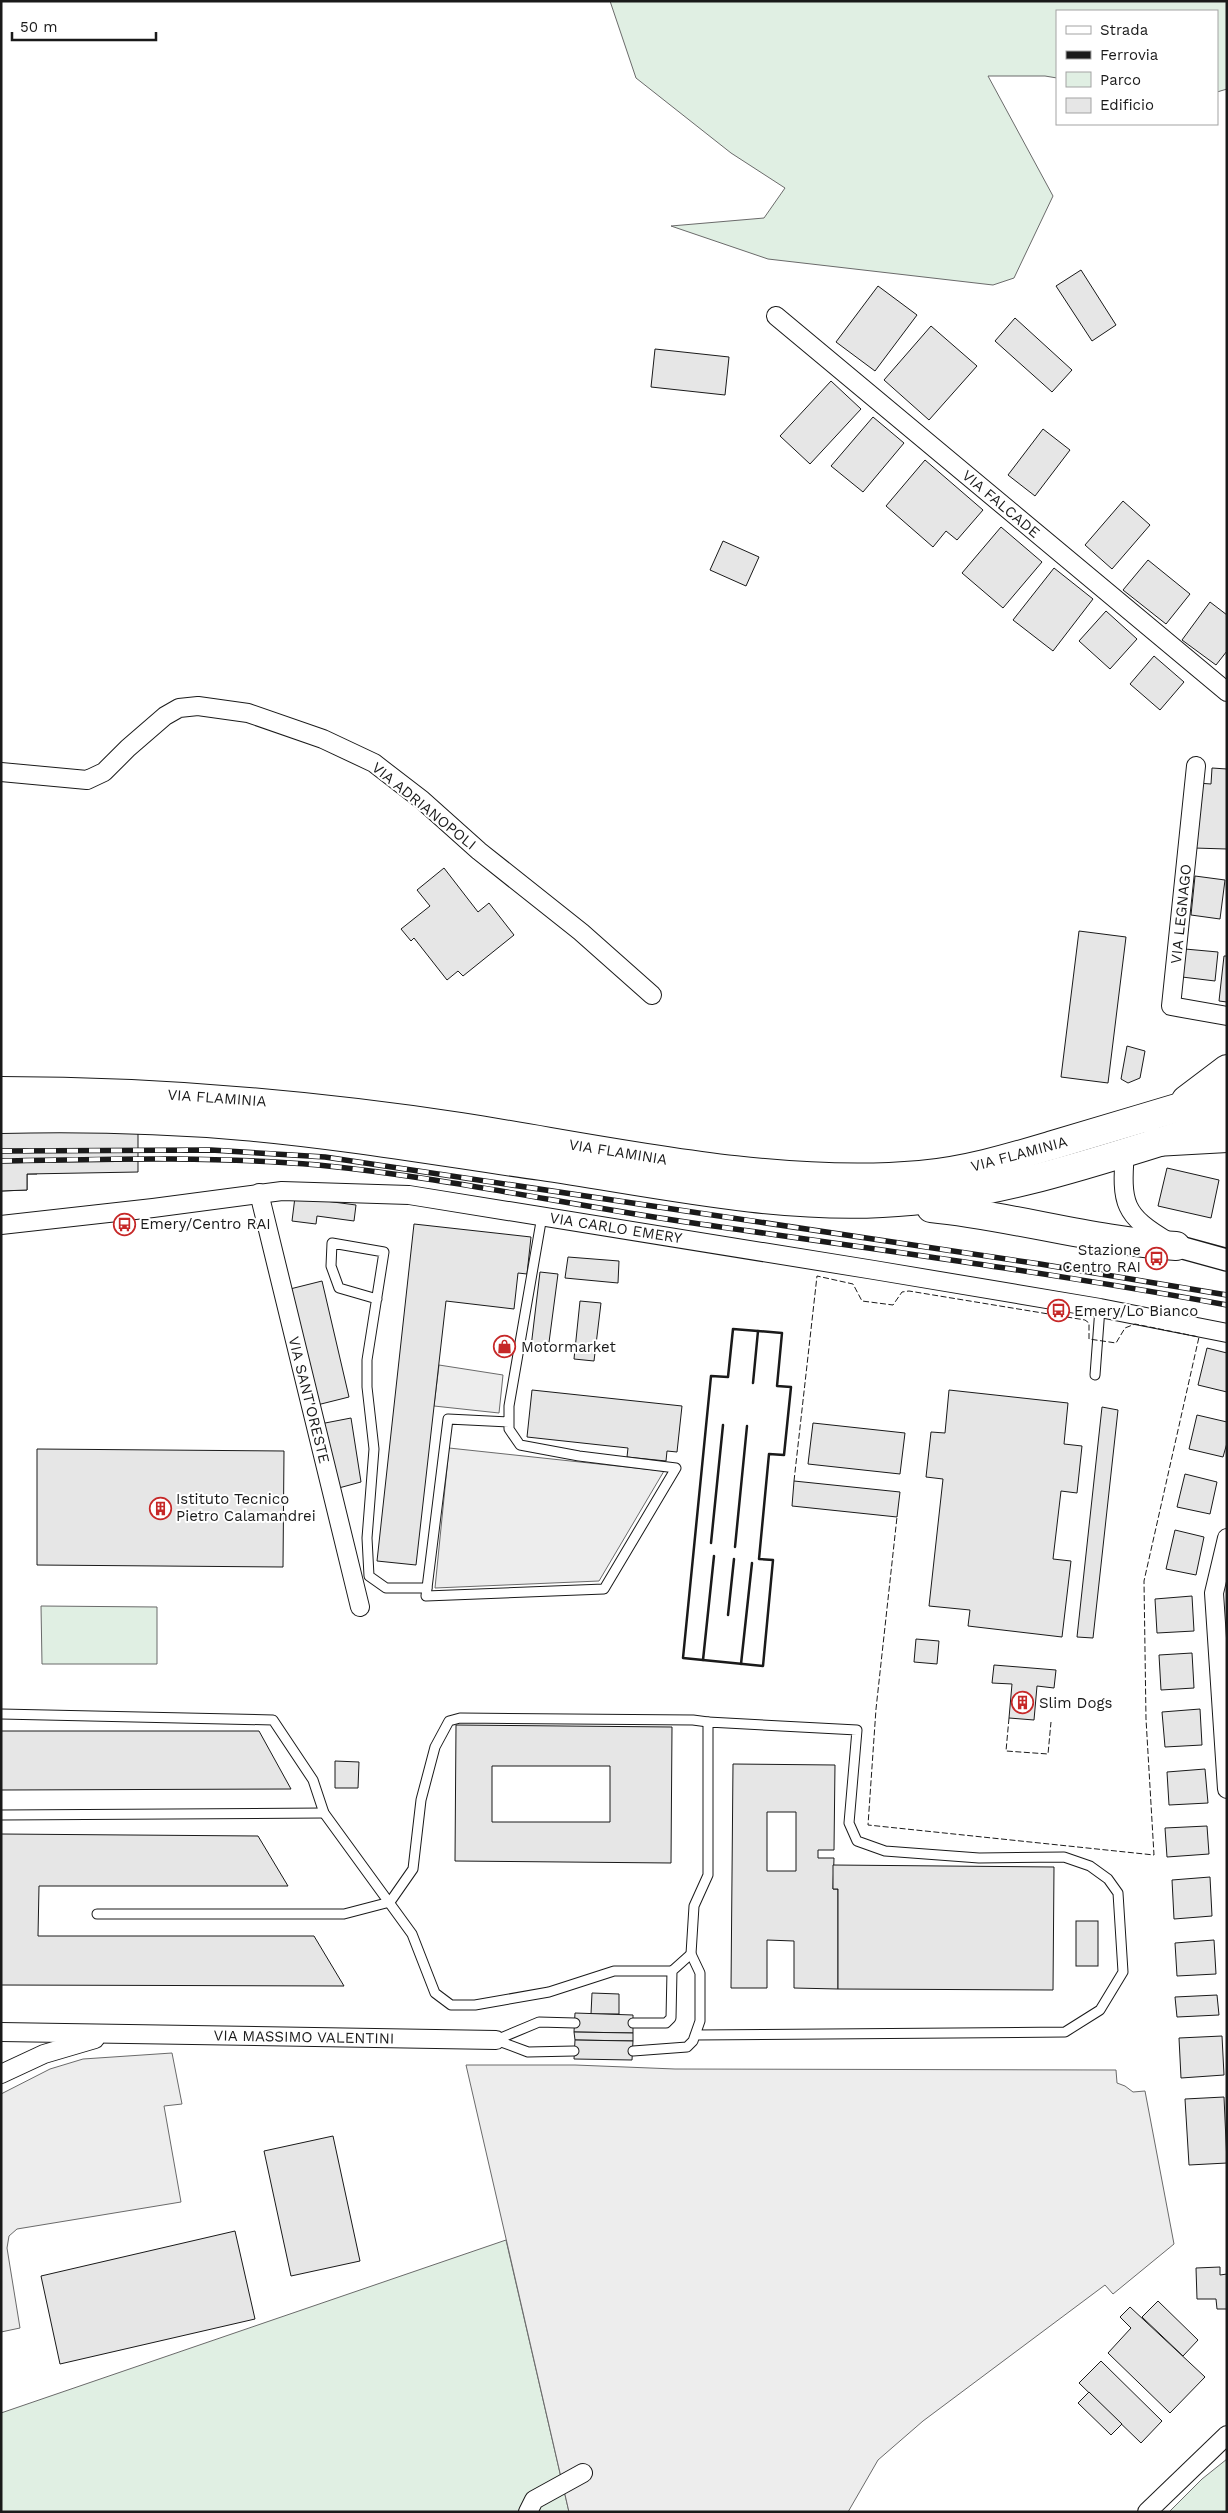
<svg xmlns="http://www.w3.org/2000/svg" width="1228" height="2513" font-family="'Work Sans',sans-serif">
  <rect width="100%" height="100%" fill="#fff"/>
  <g fill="#e0efe3" stroke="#6a6a6a">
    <polygon points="610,1 1227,1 1227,89 1217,92 1217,11 1057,11 1057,78 1045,76 988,76 1053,196 1014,278 993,285 768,259 671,226 764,218 785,188 731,153 636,78"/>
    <polygon points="41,1606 157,1607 157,1664 42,1664"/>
    <polygon points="506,2240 569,2512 1,2512 1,2413"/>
    <polygon points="1227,2459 1227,2512 1169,2512 1202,2479"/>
  </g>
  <g fill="#ededed" stroke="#6a6a6a">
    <polygon points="439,1365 503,1375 499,1413 434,1406"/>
    <polygon points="449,1448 664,1471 599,1581 435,1588"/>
    <polygon points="172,2053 182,2104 164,2106 181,2202 17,2229 9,2236 7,2248 20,2328 1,2332 1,2094 50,2069 83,2059"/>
    <polygon points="466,2065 575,2065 675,2069 1116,2070 1117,2083 1125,2086 1133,2092 1145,2091 1174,2244 1113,2294 1105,2285 923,2421 878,2460 848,2512 569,2512"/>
  </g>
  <g fill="#e6e6e6" stroke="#1a1a1a" fill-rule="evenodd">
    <polygon points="1081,270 1116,325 1092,341 1056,286"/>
    <polygon points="878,286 917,315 875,371 836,342"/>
    <polygon points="1015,318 1072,370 1052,392 995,341"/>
    <polygon points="931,326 977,366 929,420 884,380"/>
    <polygon points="655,349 729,357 725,395 651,387"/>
    <polygon points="831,381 861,409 810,464 780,436"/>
    <polygon points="873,417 904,443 863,492 831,466"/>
    <polygon points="1043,429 1070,450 1035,496 1008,475"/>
    <polygon points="925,460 983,510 957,540 946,531 933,547 886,506"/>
    <polygon points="1123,501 1150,525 1112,569 1085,545"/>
    <polygon points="1001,527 1042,562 1003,608 962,573"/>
    <polygon points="723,541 759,557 746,586 710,570"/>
    <polygon points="1148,560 1190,594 1166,624 1123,590"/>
    <polygon points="1054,568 1093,599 1053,651 1013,620"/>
    <polygon points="1210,602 1227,615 1227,651 1216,665 1182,640"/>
    <polygon points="1106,611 1137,639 1110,669 1079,641"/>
    <polygon points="1154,656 1184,682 1160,710 1130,684"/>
    <polygon points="1212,768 1227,769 1227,849 1194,848 1197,783 1211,784"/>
    <polygon points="444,868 478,912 489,903 514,935 463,976 458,971 447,980 414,938 411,941 401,929 430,906 417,890"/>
    <polygon points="1195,876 1225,880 1220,919 1191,915"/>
    <polygon points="1079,931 1126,937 1108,1083 1061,1077"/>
    <polygon points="1185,949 1218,952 1215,981 1182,977"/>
    <polygon points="1224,956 1227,956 1227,1002 1219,1001"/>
    <polygon points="1127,1046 1145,1051 1140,1078 1128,1083 1121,1079"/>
    <polygon points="36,1125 37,1174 27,1174 27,1190 1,1191 1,1126"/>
    <polygon points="138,1126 138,1172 27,1174 27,1190 1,1191 1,1129"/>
    <polygon points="1167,1168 1219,1180 1211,1218 1158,1206"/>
    <polygon points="295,1197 356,1205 354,1221 317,1216 316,1224 292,1221"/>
    <polygon points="414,1224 531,1237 527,1274 518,1273 514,1309 446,1301 416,1565 377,1561"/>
    <polygon points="568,1257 619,1261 618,1283 565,1278"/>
    <polygon points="540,1272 558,1274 548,1350 531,1347"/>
    <polygon points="322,1281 349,1397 317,1405 290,1289"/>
    <polygon points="580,1301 601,1303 594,1361 574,1359"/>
    <polygon points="1207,1348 1227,1353 1227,1392 1198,1385"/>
    <polygon points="532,1390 682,1406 677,1452 667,1451 666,1461 627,1457 628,1448 527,1437"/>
    <polygon points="949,1390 1068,1403 1064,1444 1082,1446 1077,1493 1061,1491 1053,1559 1071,1561 1062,1637 968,1626 970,1610 929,1606 943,1479 926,1477 931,1432 945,1433"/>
    <polygon points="1102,1407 1118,1410 1093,1638 1077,1637"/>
    <polygon points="1197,1415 1227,1422 1227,1443 1223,1457 1189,1449"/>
    <polygon points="351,1418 361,1482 335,1489 320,1424"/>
    <polygon points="813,1423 905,1433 900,1474 808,1464"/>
    <polygon points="37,1449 284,1451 283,1567 37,1565"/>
    <polygon points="1185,1474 1217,1482 1210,1514 1177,1507"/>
    <polygon points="794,1481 900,1492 897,1517 792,1506"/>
    <polygon points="1175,1530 1204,1537 1196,1575 1166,1569"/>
    <polygon points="1192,1596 1194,1631 1157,1633 1155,1599"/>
    <polygon points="916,1639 939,1641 937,1664 914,1662"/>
    <polygon points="1192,1653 1194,1688 1161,1690 1159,1655"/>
    <polygon points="994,1665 1056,1670 1054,1688 1037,1686 1034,1720 1009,1718 1012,1684 992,1683"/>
    <polygon points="1200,1709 1202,1745 1165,1747 1162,1712"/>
    <path d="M456,1725l216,2 -1,136 -216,-2zM492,1766h118v56h-118z"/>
    <polygon points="1,1731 259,1731 291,1789 1,1790"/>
    <polygon points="335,1761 359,1762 358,1788 335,1788"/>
    <path d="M733,1764l102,1 -1,85h-16v8h16l-1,31h5v100l-44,-1v-47l-27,-1v48h-36zM767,1812h29v59h-29z"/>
    <polygon points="1205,1769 1208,1803 1169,1805 1167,1772"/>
    <polygon points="1207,1826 1209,1854 1167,1857 1165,1828"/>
    <polygon points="1,1834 258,1836 288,1886 39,1886 38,1936 314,1936 344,1986 1,1985"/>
    <polygon points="833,1865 1054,1867 1053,1990 838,1989 838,1889 833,1889"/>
    <polygon points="1210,1877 1212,1916 1174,1919 1172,1880"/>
    <rect x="1076" y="1921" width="22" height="45"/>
    <polygon points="1214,1940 1216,1974 1177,1976 1175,1943"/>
    <polygon points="592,1993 619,1994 619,2014 591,2014"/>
    <polygon points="1217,1995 1219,2015 1177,2017 1175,1997"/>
    <polygon points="575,2013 633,2015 633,2033 574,2032"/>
    <polygon points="574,2032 633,2033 633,2041 575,2040"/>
    <polygon points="1222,2036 1224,2075 1181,2078 1179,2038"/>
    <polygon points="575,2040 633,2041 632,2060 574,2059"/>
    <polygon points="1224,2097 1227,2163 1189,2165 1185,2099"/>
    <polygon points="333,2136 360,2261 291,2276 264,2151"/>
    <polygon points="235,2231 255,2319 60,2364 41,2276"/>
    <polygon points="1220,2267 1220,2275 1227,2274 1227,2309 1217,2309 1216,2299 1197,2299 1196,2268"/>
    <polygon points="1158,2301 1198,2340 1183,2356 1142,2317"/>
    <polygon points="1130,2307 1205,2377 1170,2413 1108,2353 1131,2328 1120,2317"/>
    <polygon points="1101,2361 1162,2421 1141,2443 1079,2383"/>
    <polygon points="1089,2392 1122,2424 1111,2435 1078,2403"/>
  </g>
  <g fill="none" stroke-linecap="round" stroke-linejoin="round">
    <defs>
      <g id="service">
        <polyline points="377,1299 339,1288 331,1266 332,1243 384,1252 367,1360 367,1387 374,1449 367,1538 369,1576 386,1588 427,1588"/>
        <polyline points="1095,1375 1100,1308"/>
        <polyline points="509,1422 448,1419 426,1596 604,1589 676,1468 579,1456 520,1445 509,1429 509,1406 542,1216"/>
        <polyline points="1,1714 273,1720 313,1780 324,1813 412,1934 435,1993 451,2005 475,2005 549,1992 614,1971 672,1971"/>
        <polyline points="1,1815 324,1813"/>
        <polyline points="97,1914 344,1914 390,1902 413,1869 421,1800 435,1747 449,1721 460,1718 693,1720 708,1722"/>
        <polyline points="633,2023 666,2023 671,2018 672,1971 691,1954"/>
        <polyline points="496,2040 539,2022 575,2023"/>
        <polyline points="496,2040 528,2052 574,2051"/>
        <polyline points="633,2051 687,2047 693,2041 700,2021 700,1973 691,1954 694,1906 708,1875 708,1722 857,1730 849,1823 857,1841 885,1851 979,1858 1064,1857 1090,1866 1108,1879 1118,1893 1123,1972 1100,2010 1065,2032 695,2035"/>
      </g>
      <g id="minor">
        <polyline points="776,316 1227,692"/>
        <polyline points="1196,766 1171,1006 1227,1016"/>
        <polyline points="1,772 87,780 104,772 128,748 165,716 179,708 198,706 248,713 323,739 374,763 422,800 479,851 581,932 652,995"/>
        <path d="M1125,1151c-4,53 -2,64 44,91"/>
        <polyline points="259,1193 360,1607"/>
        <polyline points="1,1225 153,1208 282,1191 409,1195 874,1270 1100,1308 1227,1333"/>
        <polyline points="1227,1538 1214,1593 1227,1789"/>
        <polyline points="1,2032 496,2040"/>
        <polyline points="1,2074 44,2054 95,2039"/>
        <polyline points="528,2512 534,2500 583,2473"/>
        <polyline points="1147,2512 1227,2435"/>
      </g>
      <polyline id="tertiary" points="1176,1246 1227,1260"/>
      <g id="trunk">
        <path d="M1,1091c155,0 307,13 460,36 146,23 311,61 459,48 46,-4 89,-17 133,-30 58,-17 116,-35 174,-52"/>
        <polyline points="1186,1100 1227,1069"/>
        <path d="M1,1119c81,-2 162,0 243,7 100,9 198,26 297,40 109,16 231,43 341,37 118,-5 232,-48 345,-82"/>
        <path d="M931,1208c82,8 162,33 245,38"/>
      </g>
      <g id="motorway">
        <polyline points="1223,1095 1227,1092"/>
        <polyline points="1155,1142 1227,1138"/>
      </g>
    </defs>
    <use href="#service" stroke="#1a1a1a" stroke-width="11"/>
    <use href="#minor" stroke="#1a1a1a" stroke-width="20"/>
    <use href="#tertiary" stroke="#1a1a1a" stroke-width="24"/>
    <use href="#trunk" stroke="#1a1a1a" stroke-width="30"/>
    <use href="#motorway" stroke="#1a1a1a" stroke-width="30"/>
    <use href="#service" stroke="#fff" stroke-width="9"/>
    <use href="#minor" stroke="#fff" stroke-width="18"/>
    <use href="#tertiary" stroke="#fff" stroke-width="21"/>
    <use href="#trunk" stroke="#fff" stroke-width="28"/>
    <use href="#motorway" stroke="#fff" stroke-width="28"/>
    <defs>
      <g id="rail">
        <polyline points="1,1151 211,1150 325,1157 1040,1264 1227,1295"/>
        <path d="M1,1161c106,-2 211,-5 317,4 123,12 246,39 368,57 181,26 361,50 541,83"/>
      </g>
    </defs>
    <use href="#rail" stroke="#1a1a1a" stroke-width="5.5"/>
    <use href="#rail" stroke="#fff" stroke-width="4" stroke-dasharray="11" stroke-linecap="butt"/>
    <g stroke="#1a1a1a" stroke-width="1" stroke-dasharray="6 2.5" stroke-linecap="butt">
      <polyline points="794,1481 817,1276 853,1284 862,1301 893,1305 902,1292 909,1291 1085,1320 1089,1323 1089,1339 1116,1343 1125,1328 1135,1324 1199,1337 1144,1581 1146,1719 1154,1855 868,1825 876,1709 897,1517"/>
      <polyline points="1009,1718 1006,1751 1048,1754 1051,1722"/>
    </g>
    <g stroke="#1a1a1a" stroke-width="2.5">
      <polygon points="733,1329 782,1333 777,1386 791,1387 784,1455 769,1454 759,1559 773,1560 763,1666 683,1658 711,1376 728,1377"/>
      <polyline points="753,1383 758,1331"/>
      <polyline points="711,1543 723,1425"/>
      <polyline points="735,1547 747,1426"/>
      <polyline points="728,1615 734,1559"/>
      <polyline points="703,1660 714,1556"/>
      <polyline points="741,1664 752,1563"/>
    </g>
  </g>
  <defs>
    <symbol id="bus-ring" viewBox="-11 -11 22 22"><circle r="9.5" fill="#fff" stroke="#c62828" stroke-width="1.5"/><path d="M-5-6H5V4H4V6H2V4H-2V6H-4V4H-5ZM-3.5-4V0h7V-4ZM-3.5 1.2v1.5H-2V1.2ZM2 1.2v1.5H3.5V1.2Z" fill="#c62828"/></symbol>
    <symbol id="shop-ring" viewBox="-11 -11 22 22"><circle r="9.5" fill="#fff" stroke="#c62828" stroke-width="1.5"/><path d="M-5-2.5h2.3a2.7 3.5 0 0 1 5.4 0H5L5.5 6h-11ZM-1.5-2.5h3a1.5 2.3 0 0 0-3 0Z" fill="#c62828"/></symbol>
    <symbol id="building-ring" viewBox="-11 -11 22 22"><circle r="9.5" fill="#fff" stroke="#c62828" stroke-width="1.5"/><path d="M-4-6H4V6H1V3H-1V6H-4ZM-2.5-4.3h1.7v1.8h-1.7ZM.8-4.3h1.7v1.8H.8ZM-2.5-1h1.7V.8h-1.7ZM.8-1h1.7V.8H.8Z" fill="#c62828"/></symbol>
  </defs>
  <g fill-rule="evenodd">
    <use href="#bus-ring" x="112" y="1212" width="25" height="25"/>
    <use href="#bus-ring" x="1144" y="1246" width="25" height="25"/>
    <use href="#bus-ring" x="1046" y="1298" width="25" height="25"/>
    <use href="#shop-ring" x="492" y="1334" width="25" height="25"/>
    <use href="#building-ring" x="148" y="1496" width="25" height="25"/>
    <use href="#building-ring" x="1010" y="1690" width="25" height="25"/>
  </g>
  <g text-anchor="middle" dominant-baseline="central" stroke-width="4" stroke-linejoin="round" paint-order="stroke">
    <g font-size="15" fill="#1a1a1a" stroke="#fff">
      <text transform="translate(1001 504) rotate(40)">VIA FALCADE</text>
      <text transform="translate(424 806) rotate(39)">VIA ADRIANOPOLI</text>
      <text transform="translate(1181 914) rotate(-84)">VIA LEGNAGO</text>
      <text transform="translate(217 1098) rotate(4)">VIA FLAMINIA</text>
      <text transform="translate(618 1152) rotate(9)">VIA FLAMINIA</text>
      <text transform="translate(1019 1154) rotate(-15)">VIA FLAMINIA</text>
      <text transform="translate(616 1228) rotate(9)">VIA CARLO EMERY</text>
      <text transform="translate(309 1400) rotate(76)">VIA SANT'ORESTE</text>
      <text transform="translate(304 2037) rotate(1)">VIA MASSIMO VALENTINI</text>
    </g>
    <g font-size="15" fill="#1a1a1a" stroke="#fff" text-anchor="start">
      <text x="140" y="1224">Emery/Centro RAI</text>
      <text x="1141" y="1250" text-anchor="end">Stazione<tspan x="1141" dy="17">Centro RAI</tspan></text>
      <text x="1074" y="1311">Emery/Lo Bianco</text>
      <text x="521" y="1347">Motormarket</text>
      <text x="176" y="1499">Istituto Tecnico<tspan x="176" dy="17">Pietro Calamandrei</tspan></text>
      <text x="1039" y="1703">Slim Dogs</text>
    </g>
  </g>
  <rect width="1228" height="2513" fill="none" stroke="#1a1a1a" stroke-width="5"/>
  <rect x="1056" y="10" width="162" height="115" fill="#ffffff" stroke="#a3a3a3"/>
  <rect x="1066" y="26" width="25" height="8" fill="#ffffff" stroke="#a3a3a3"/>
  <text x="1100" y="35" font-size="15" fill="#1a1a1a">Strada</text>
  <rect x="1066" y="51" width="25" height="8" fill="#1a1a1a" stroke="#a3a3a3"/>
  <text x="1100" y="60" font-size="15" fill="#1a1a1a">Ferrovia</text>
  <rect x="1066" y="72" width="25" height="15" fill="#e0efe3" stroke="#a3a3a3"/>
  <text x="1100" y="85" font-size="15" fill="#1a1a1a">Parco</text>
  <rect x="1066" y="98" width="25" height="15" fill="#e6e6e6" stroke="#a3a3a3"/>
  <text x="1100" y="110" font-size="15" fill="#1a1a1a">Edificio</text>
  <path d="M12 32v8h144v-8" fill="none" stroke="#1a1a1a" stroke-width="2.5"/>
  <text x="20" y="32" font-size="15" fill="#1a1a1a" stroke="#ffffff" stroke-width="4" paint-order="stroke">50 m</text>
</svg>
